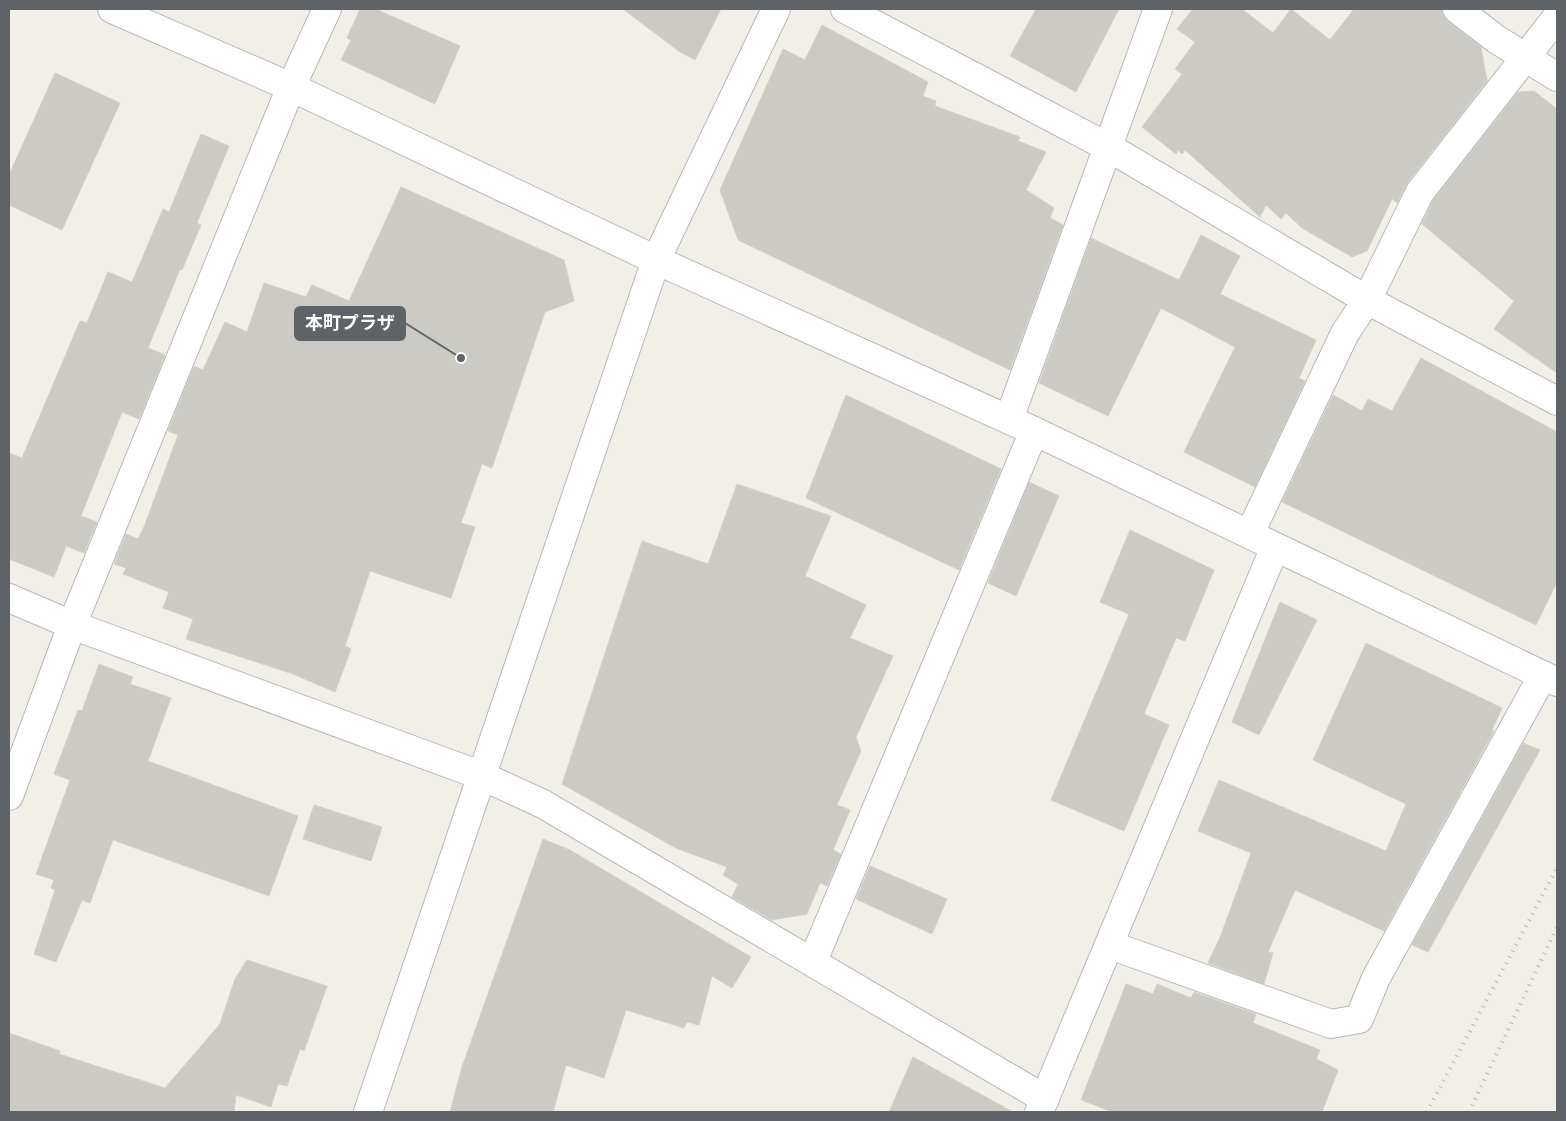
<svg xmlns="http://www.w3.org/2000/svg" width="1566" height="1121" font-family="'Archivo Narrow','Noto Sans JP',sans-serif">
  <rect width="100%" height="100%" fill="#f1efe8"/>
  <g fill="#cccac5" stroke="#d6d1c6">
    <polygon points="360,9 375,9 460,46 435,104 341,60 351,40 347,38"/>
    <polygon points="623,9 721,9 695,60 680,52"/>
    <polygon points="1036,9 1119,9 1076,92 1010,56"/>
    <polygon points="1193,9 1242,9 1273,33 1291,9 1330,40 1354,9 1442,9 1443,15 1447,21 1481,47 1487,81 1408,182 1397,203 1392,199 1367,251 1352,257 1302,228 1286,213 1281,219 1266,205 1260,217 1185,150 1182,154 1178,150 1176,154 1142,127 1182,74 1175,69 1195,42 1177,29"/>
    <polygon points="822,25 928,82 923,96 936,101 935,106 1020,137 1018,141 1046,152 1026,190 1054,208 1050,218 1063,225 1010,370 738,240 720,190 783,49 805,60"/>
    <polygon points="55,73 120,103 62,230 9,205 9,175"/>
    <polygon points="1534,91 1557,109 1557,373 1494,329 1514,301 1422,224 1433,200 1518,92"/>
    <polygon points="201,134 229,146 197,223 201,225 182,270 180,269 148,348 165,355 139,419 122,412 81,516 97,522 84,553 66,546 54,577 9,559 9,453 22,458 80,321 87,323 108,272 132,282 163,209 169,212"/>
    <polygon points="401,187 564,260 574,301 545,312 492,468 482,464 461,523 475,527 451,598 370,571 345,646 351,649 335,692 293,674 186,639 193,619 163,608 169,592 123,574 126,568 114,564 126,534 138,539 144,527 178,435 168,431 194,366 203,370 225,322 247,332 264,283 306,297 312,285 349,301"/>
    <polygon points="1201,235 1240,256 1220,294 1316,340 1299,378 1305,381 1255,487 1184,452 1235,347 1161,308 1108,416 1039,383 1091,238 1179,280"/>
    <polygon points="1421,358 1557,432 1557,582 1536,625 1282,502 1333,395 1362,411 1368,399 1392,411"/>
    <polygon points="846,395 1001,469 959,570 806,498"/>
    <polygon points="1029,482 1059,496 1016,596 988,583"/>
    <polygon points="737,484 831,516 805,576 866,605 850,638 893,656 856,737 861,751 837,805 850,810 833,850 841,854 827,886 820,883 807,914 772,920 732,897 738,884 723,875 727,867 676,848 562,784 642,541 708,564"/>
    <polygon points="1130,530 1214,570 1185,641 1176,638 1144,714 1169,725 1124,831 1051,800 1129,614 1100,602"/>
    <polygon points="1280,602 1317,620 1259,735 1232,722"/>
    <polygon points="1366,643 1502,708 1492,730 1494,731 1384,931 1295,890 1268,952 1273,953 1264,984 1208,963 1221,935 1251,853 1198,831 1219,780 1386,851 1406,804 1313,760"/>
    <polygon points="99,664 133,677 130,684 171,698 148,761 298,816 269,896 113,840 90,903 82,900 56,962 34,954 55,890 51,888 54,880 36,874 70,780 54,774 78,710 82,711"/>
    <polygon points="1523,743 1540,750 1428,952 1412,945"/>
    <polygon points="314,805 382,827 371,861 303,839"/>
    <polygon points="543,839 570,850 751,957 732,988 712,976 699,1025 687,1022 684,1028 626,1010 604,1078 566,1065 553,1112 450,1112 462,1067"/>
    <polygon points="870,866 947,899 932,934 856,899"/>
    <polygon points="247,960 327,986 304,1051 300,1049 287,1086 278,1084 271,1107 236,1095 234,1112 9,1112 9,1033 60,1051 59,1054 165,1088 220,1024 235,979"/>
    <polygon points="1126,984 1153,994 1157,984 1191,998 1194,992 1256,1014 1253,1023 1320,1050 1316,1059 1338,1070 1322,1112 1113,1112 1081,1100"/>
    <polygon points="913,1057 1013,1112 889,1112"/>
  </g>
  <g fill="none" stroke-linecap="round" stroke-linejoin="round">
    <defs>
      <g id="minor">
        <polyline points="845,9 1108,147 1367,300 1557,401"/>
        <polyline points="1457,9 1496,39 1557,77"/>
        <polyline points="1009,419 1158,9"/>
        <polyline points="1250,533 1345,333 1367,300 1420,192 1557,17"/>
        <polyline points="9,598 72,625 480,775 543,804 1045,1099"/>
        <polyline points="9,796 72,625 291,87 327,9"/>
        <polyline points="1110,945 1331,1024 1359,1019 1376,978 1543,675"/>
        <polyline points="813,961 1034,431"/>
        <polyline points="1039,1112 1275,547"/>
      </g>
      <g id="tertiary">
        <polyline points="112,9 291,87 656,260 1034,431 1557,682"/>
        <polyline points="368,1112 656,260 776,9"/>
      </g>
    </defs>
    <use href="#minor" stroke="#b5b8bc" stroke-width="30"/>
    <use href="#tertiary" stroke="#b5b8bc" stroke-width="30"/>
    <use href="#minor" stroke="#fff" stroke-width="28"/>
    <use href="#tertiary" stroke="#fff" stroke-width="28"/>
    <g stroke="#b6b7b8" stroke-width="4" stroke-dasharray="1 6" stroke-linecap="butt">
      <polyline points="1427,1112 1557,868"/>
      <polyline points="1469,1112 1557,927"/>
    </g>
  </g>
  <path fill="none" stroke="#5f6368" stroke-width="2" d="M461 358L405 323"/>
  <circle fill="#5f6368" stroke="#fff" stroke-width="2" cx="461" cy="358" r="5"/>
  <rect fill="#5f6368" stroke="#5f6368" stroke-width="2" x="295" y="307" width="110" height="33" rx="5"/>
  <g font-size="18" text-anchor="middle" font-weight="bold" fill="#fff">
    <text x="350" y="329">本町プラザ</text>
  </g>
  <rect width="1566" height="1121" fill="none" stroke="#5f6368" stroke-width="20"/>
</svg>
